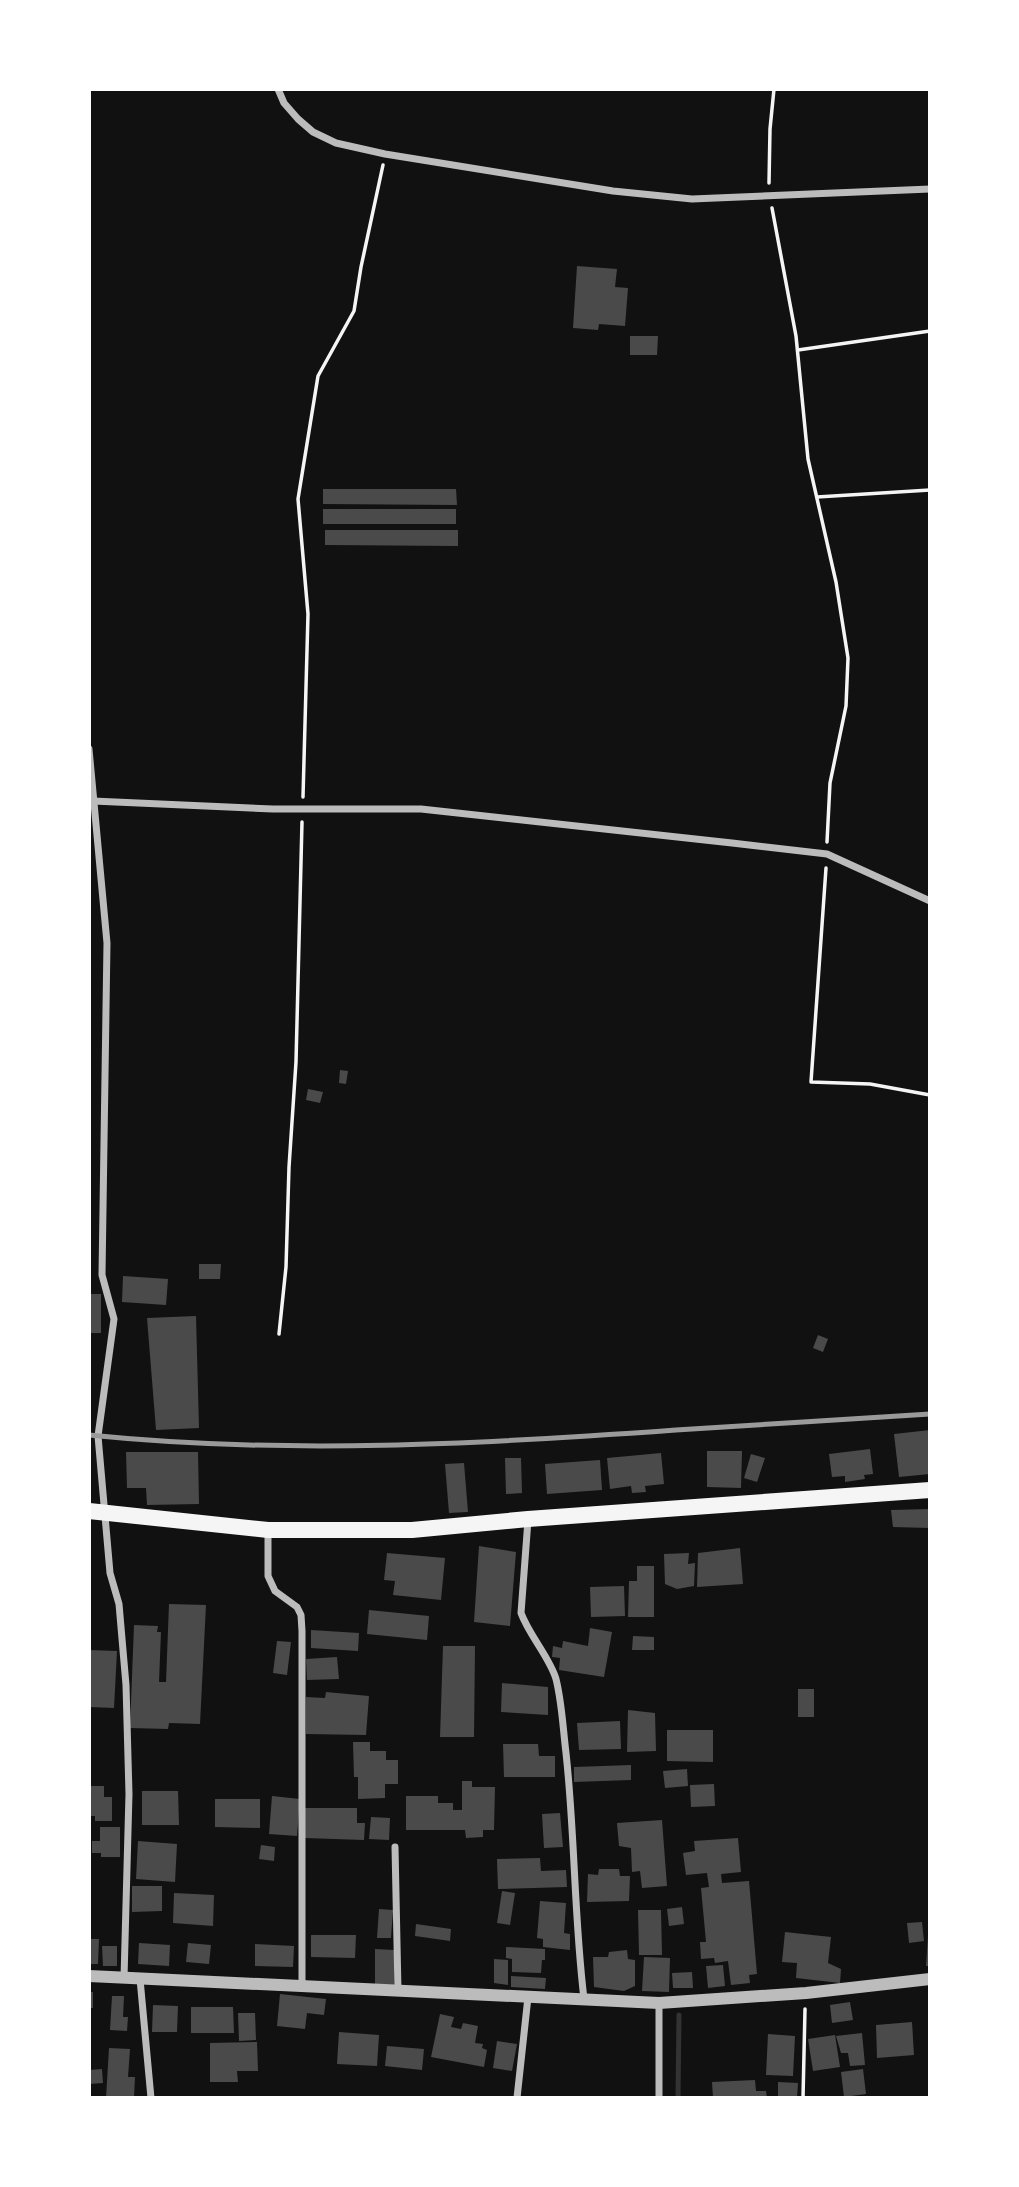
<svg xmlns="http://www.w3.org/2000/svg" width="1019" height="2187" font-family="Commissioner,sans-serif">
  <rect width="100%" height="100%" fill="#111"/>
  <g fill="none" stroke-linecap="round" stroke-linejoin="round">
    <polyline stroke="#333" stroke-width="5" points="678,2098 679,2015"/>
  </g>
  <g fill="#4a4a4a">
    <polygon points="577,266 617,269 615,287 628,288 625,326 599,324 598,330 573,328"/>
    <polygon points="630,336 658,336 657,355 630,355"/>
    <polygon points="323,489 456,489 457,505 323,504"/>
    <rect x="323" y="509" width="133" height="15"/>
    <polygon points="325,530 458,530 458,546 325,545"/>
    <polygon points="340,1070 348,1071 346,1084 339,1083"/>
    <polygon points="308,1089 323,1092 320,1103 306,1100"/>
    <polygon points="199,1264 221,1264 220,1279 199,1279"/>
    <polygon points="123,1276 168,1279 166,1305 122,1302"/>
    <rect x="89" y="1294" width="12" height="39"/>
    <polygon points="196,1316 199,1428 156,1430 147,1318"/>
    <polygon points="818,1335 828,1339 823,1352 813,1348"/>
    <polygon points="930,1430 930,1474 899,1477 894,1434"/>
    <polygon points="870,1449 873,1474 864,1475 865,1479 845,1482 845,1476 832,1477 829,1454"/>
    <polygon points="707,1451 742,1451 741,1488 707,1487"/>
    <polygon points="126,1452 198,1452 199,1504 147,1505 146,1488 127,1488"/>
    <polygon points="661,1453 664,1484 645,1486 646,1492 632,1493 631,1486 610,1489 607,1458"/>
    <polygon points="751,1454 765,1458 757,1482 744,1478"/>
    <polygon points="505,1458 521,1458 522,1493 506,1494"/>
    <polygon points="600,1460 602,1490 547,1494 545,1464"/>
    <polygon points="464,1463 468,1512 449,1513 445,1464"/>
    <polygon points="930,1509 930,1528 893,1527 891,1510"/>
    <polygon points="479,1546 516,1552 510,1626 474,1622"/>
    <polygon points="740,1548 743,1584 697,1587 698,1553"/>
    <polygon points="387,1553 445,1558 441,1600 393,1595 395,1581 384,1580"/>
    <polygon points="689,1553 688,1564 695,1563 694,1586 677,1589 665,1584 664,1554"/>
    <polygon points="637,1566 654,1566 654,1617 628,1617 629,1581 637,1581"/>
    <polygon points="624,1586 625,1616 591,1617 590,1587"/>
    <polygon points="169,1604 206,1605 200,1724 169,1723 168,1729 130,1728 134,1625 158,1626 157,1632 161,1632 159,1682 166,1682"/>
    <polygon points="369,1610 429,1616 427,1640 367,1634"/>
    <polygon points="590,1628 612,1632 604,1677 559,1670 560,1658 552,1657 553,1646 562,1648 563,1641 588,1646"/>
    <polygon points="311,1630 359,1633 358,1651 311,1648"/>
    <polygon points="633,1636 654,1637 654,1650 632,1650"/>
    <polygon points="277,1641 291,1642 287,1675 273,1673"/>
    <polygon points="443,1646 475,1646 474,1737 440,1737"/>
    <polygon points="89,1650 117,1651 114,1708 89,1707"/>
    <polygon points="337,1657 339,1679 307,1680 306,1659"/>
    <polygon points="502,1683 548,1687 548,1715 501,1712"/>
    <rect x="798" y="1689" width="16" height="28"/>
    <polygon points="326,1692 369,1696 366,1735 306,1734 306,1697 325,1698"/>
    <polygon points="628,1710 655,1713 656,1751 627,1752"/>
    <polygon points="620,1721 621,1749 579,1750 577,1723"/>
    <polygon points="667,1730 713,1730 713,1762 667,1761"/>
    <polygon points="353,1742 370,1742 370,1751 386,1751 386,1760 398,1760 398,1784 385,1784 385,1798 358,1799 358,1777 354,1777"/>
    <polygon points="503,1744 538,1744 539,1756 555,1756 555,1777 504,1777"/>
    <polygon points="631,1765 631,1780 574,1782 574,1767"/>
    <polygon points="687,1769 688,1786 665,1788 663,1771"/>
    <polygon points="462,1781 472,1781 472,1787 495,1787 494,1830 483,1830 483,1837 466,1838 465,1830 406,1830 406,1796 438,1796 438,1803 453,1803 453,1810 462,1810"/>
    <polygon points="714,1784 715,1806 691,1807 690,1785"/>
    <polygon points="89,1786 104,1786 104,1797 112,1797 112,1821 95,1821 95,1816 89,1816"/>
    <polygon points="142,1791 178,1791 179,1825 142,1825"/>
    <polygon points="272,1796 300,1799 297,1836 269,1834"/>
    <polygon points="215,1799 260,1799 260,1828 215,1827"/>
    <polygon points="304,1808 357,1808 357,1823 365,1823 364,1840 304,1838"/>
    <polygon points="560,1813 563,1847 544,1848 542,1814"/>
    <polygon points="371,1817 390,1818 389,1840 369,1839"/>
    <polygon points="662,1820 667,1886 642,1888 640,1871 632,1872 631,1848 619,1846 617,1823"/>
    <polygon points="100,1827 120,1827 120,1857 101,1857 101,1853 92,1853 92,1841 100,1841"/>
    <polygon points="738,1838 741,1872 721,1874 722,1883 749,1881 757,1974 749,1975 750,1983 731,1985 728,1961 715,1963 714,1958 701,1959 700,1942 706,1942 701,1888 709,1887 707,1873 686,1875 683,1853 695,1851 694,1841"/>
    <polygon points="138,1841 177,1844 175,1882 136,1879"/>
    <polygon points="261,1845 275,1847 274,1861 259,1859"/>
    <polygon points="540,1858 541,1871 566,1870 567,1887 498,1889 497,1859"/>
    <polygon points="599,1869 619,1869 620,1876 630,1876 629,1901 587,1902 588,1874 598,1875"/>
    <polygon points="132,1886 162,1886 162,1911 132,1912"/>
    <polygon points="502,1891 515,1893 510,1925 497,1923"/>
    <polygon points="174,1893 214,1895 213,1926 173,1923"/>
    <polygon points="540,1901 566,1903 564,1933 570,1934 570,1950 543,1947 543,1939 537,1938"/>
    <polygon points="682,1907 684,1924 669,1926 667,1909"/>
    <polygon points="379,1909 393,1910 391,1938 377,1938"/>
    <polygon points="638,1910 661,1910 662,1955 639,1955"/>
    <polygon points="922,1922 924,1941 909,1943 907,1923"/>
    <polygon points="416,1924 451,1929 450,1941 415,1936"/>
    <polygon points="785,1932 831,1937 828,1963 841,1969 840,1983 796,1978 797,1963 782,1962"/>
    <polygon points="311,1935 356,1935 355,1958 311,1957"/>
    <polygon points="928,1936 930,1936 930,1966 926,1966"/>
    <polygon points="89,1939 99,1939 98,1964 89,1964"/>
    <polygon points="139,1943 170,1945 169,1966 138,1964"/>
    <polygon points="188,1943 211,1945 209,1964 186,1962"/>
    <polygon points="255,1944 294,1946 293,1967 255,1966"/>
    <polygon points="102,1946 117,1946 117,1966 103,1966"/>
    <polygon points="506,1947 545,1949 545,1960 542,1960 541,1973 512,1972 512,1959 506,1958"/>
    <polygon points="375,1949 394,1950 394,1985 375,1984"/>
    <polygon points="627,1950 628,1959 635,1960 635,1986 624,1991 594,1987 593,1957 608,1957 609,1952"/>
    <polygon points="644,1957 670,1958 669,1992 642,1991"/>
    <polygon points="494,1959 508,1960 508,1985 494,1983"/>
    <polygon points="723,1965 725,1986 708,1988 706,1966"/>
    <polygon points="692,1972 693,1988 673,1988 672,1973"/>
    <polygon points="511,1976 546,1978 545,1989 511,1987"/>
    <rect x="89" y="1992" width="4" height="16"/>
    <polygon points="280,1994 326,1999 324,2015 307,2013 305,2029 277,2026"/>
    <polygon points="112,1996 124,1996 123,2017 128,2017 127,2031 110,2030"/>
    <polygon points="850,2002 853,2020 832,2023 830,2005"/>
    <polygon points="153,2005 178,2006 177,2032 152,2032"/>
    <polygon points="191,2007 233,2007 234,2033 191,2033"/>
    <polygon points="238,2013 255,2013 256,2040 239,2041"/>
    <polygon points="440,2014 454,2017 451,2027 461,2029 463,2023 478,2026 475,2043 483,2044 482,2048 487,2050 484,2067 431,2057"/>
    <polygon points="912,2022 914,2055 877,2058 876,2025"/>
    <polygon points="339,2032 379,2035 377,2066 337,2064"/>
    <polygon points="862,2033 865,2065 850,2066 848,2053 841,2053 836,2036"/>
    <polygon points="768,2034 795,2036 793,2076 766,2075"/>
    <polygon points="835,2035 840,2067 813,2071 808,2039"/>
    <polygon points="497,2041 517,2044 512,2071 493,2068"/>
    <polygon points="257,2042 258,2071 237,2071 238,2082 210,2082 210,2043"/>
    <polygon points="387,2046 424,2049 422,2070 385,2066"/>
    <polygon points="109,2048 130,2049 128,2077 135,2077 134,2098 106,2098"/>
    <polygon points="102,2069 103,2083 89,2084 89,2070"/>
    <polygon points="863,2069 866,2094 844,2097 841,2072"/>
    <polygon points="755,2080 756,2091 766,2091 767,2098 713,2098 712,2082"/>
    <polygon points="778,2082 798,2083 797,2098 778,2098"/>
  </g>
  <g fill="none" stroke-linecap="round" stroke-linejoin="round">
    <g stroke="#f5f5f5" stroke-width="3.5">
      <polyline points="769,183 770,129 774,89"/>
      <polyline points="772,208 796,336 808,459 836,582 848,658 846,706 830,783 827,842"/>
      <polyline points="798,350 930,331"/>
      <polyline points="817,497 930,490"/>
      <polyline points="303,797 308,614 298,499 318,376 354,311 361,267 383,165"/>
      <polyline points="826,868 811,1082 870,1084 930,1095"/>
      <polyline points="279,1334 286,1267 289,1167 296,1062 302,822"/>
      <polyline points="803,2098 805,2009"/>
    </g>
    <g stroke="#bcbcbc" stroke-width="7">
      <polyline points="278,89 284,103 298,119 313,132 336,143 385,154 613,191 692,199 930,189"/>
      <polyline points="89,749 107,943 102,1275 114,1319 98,1436 110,1573 119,1604 126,1685 129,1794 124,1978"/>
      <polyline points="93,801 273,809 421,809 732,843 827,854 930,901"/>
      <path d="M528,1520l-7,93c8,22 29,45 35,66 6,24 7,50 10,74 9,82 8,164 18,246"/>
      <polyline points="268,1530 268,1576 275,1591 297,1607 301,1615 302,1631 302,1986"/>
      <polyline points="395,1847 398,1991"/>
      <polyline points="140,1979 151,2098"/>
      <polyline points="659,2096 659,2003"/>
      <polyline points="517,2098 528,1997"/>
    </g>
    <polyline stroke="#bcbcbc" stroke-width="12" points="89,1976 659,2003 806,1993 930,1979"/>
    <polyline stroke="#f5f5f5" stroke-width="16" points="89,1511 268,1530 412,1530 528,1519 930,1490"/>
    <path stroke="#9a9a9a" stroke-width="5" d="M89,1435c195,20 393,9 587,-5 85,-6 169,-10 254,-16"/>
  </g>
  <rect width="1019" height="2187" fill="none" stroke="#ffffff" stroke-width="182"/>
</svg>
